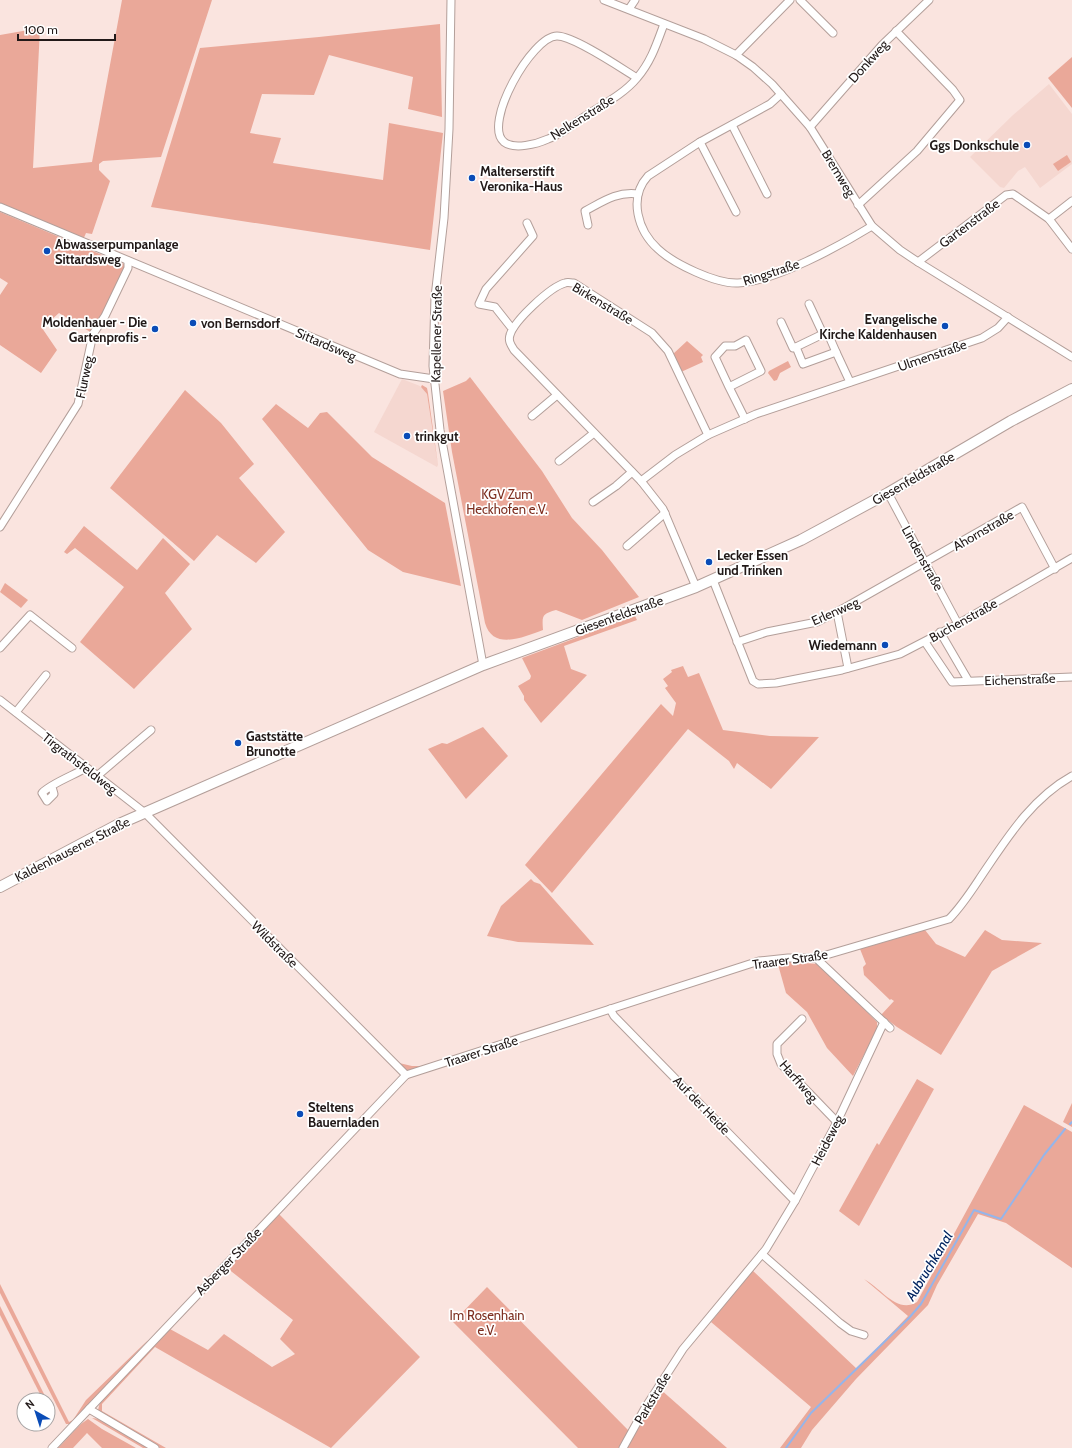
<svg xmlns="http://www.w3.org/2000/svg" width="1072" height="1448" font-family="Cabin,sans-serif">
  <rect width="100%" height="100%" fill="#fae4df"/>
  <g fill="#f5d7d0">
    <polygon points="1049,84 1072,114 1072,164 1040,188 1025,167 1018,171 1004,188 1000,187 970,157 1013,115"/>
    <polygon points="402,379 420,386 427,394 438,465 437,467 374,432"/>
  </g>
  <g fill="#eaa899">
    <polygon points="122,0 212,0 161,157 103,161 99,164 99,170 110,181 92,234 86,233 83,240 0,205 0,35 40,28 33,168 92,162"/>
    <polygon points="440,24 442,117 408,109 413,77 329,55 314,95 262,94 250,133 281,138 273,163 383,180 389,123 443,133 430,250 151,207 200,48 319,37"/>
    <polygon points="1072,57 1072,108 1048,78"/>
    <polygon points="1067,155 1071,162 1058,171 1053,164"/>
    <polygon points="0,212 126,265 103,315 92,333 59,313 42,328 57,350 41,373 0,345 0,295 8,283 0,278"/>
    <polygon points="687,341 703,355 701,357 703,362 681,372 673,354"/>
    <polygon points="788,361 791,367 780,373 777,380 774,381 768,373 769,371"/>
    <path d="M470,377l72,94 30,47 30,32 37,47 -57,23 -26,-10c-14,4 -14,5 -13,20 -19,7 -50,21 -58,-7l-33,-171 -9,-61 23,-10z"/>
    <polygon points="422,385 427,388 428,393 438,465 427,394 421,387"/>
    <polygon points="185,390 221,423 254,464 239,478 285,532 256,563 217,535 194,561 110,488"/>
    <polygon points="276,404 308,428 320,413 327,412 372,457 445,503 461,586 403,572 368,550 262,419"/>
    <polygon points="84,526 137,570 163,538 190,564 165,593 192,629 134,689 80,642 124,587 75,548 67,554 64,552"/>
    <polygon points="5,583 28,600 21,608 0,592"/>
    <polygon points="635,616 637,620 564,646 571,669 587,675 541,723 524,700 524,696 518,686 530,679 531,676 522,658"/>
    <polygon points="683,666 688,677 699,673 723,730 770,736 819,737 771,789 737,763 734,769 729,761 688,729 552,893 525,865 661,704 673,716 676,703 665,688 668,686 663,679 672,672 671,670"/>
    <polygon points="483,727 508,756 466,799 428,749 442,743 447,744"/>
    <polygon points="161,821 399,1063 412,1066 421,1066 580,1016 415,1070 406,1070"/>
    <polygon points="531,879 534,882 540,884 594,945 518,942 487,936 501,906"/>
    <polygon points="925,930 936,944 965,957 985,930 1002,940 1042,943 992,971 941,1055 897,1027 881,1015 894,1001 891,999 890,1000 864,975 863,967 866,964 860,949"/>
    <polygon points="777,961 818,964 877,1022 877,1029 853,1076 827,1048 807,1012 786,993"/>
    <polygon points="917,1079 934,1089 859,1226 839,1211 877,1143 879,1145"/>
    <polygon points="1072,1103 1072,1127 1063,1122"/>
    <path d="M1024,1105l48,27v136l-66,-45 -28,-9 -41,71 -9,20 -72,74 -44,51 -11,18h-21l31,-41 -100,-85 41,-52 105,99 51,-53 -44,-37c18,10 33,35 53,23z"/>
    <polygon points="278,1213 420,1357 331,1448 155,1347 102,1404 102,1411 166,1448 160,1448 101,1414 98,1410 100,1402 170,1329 208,1350 224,1334 272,1367 295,1354 280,1339 293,1320 227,1268"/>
    <polygon points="0,1284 69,1422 73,1420 86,1400 148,1340 78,1418 70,1424 66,1424 0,1293"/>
    <polygon points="487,1287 629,1431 620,1448 578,1448 453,1322"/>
    <polygon points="0,1306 47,1400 43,1400 0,1315"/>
    <polygon points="660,1389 727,1448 626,1448"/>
    <polygon points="92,1418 100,1419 150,1448 143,1448"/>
    <polygon points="88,1419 102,1429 136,1448 102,1448 87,1433 73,1448 58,1448 81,1424"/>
  </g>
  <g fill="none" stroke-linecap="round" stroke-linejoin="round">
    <g stroke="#95b5ea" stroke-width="2">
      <polyline points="1070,1124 1072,1122"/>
      <polyline points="786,1448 811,1413 909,1318 921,1304 974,1210 1001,1219 1044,1155 1065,1129"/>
    </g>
    <defs>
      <g id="minor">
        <polyline points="451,0 449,129 444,218 435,297 433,366 440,430 483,665"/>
        <polyline points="604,0 704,39 736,55 753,67 772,84 810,127 872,226 900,250 918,262 1072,357"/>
        <polyline points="800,0 833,33"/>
        <polyline points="629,9 635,0"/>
        <polyline points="736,55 790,0"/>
        <path d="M637,78c-16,-10 -63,-42 -80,-42 -25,0 -75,88 -53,106 10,8 33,2 44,-3 12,-4 23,-13 33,-20 19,-13 42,-24 56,-41 14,-16 20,-35 27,-54"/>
        <path d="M781,94l-11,10 -70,38 -52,34c-20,22 -10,55 10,73 16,15 58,35 80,34 36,-1 103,-38 134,-57"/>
        <polyline points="732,125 767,194"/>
        <polyline points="810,127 882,45 929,0"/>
        <polyline points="700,142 736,212"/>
        <polyline points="858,205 917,151 960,100 953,90 896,31"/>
        <polyline points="0,207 400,374 434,379"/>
        <polyline points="1049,219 1072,201"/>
        <path d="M588,225l-3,-14c17,-9 32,-20 53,-17"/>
        <polyline points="918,262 1006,195 1013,194 1049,219 1072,249"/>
        <polyline points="809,304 823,334 796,347 803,364 836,352 850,382"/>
        <polyline points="781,322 793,348 796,347"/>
        <polyline points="513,328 510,326 495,307 479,304 486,289 533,236 527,223"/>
        <polyline points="823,334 829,336 836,352"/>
        <polyline points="729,387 715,357 725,346 735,346 746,340 761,371 729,387 745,419"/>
        <polyline points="532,416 557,395"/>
        <polyline points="559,461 594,433"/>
        <polyline points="641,481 675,455 708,435 756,414 982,338 998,328 1008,317"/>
        <polyline points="888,493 958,624"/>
        <polyline points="593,502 616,486 632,472"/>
        <polyline points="0,527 78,404 93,334 105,316 128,268 128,261"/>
        <polyline points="627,546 665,513"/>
        <polyline points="713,580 753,681 758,684 776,683 842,670 900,654 958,624 1072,558"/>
        <path d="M696,587l-33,-78 -22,-28 -127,-131c-3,-5 -6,-9 -4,-15 4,-14 40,-48 55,-52 3,-1 5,0 9,0l78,50 16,18 40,84"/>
        <polyline points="837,612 848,668"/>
        <polyline points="940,632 968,680"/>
        <polyline points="737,642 767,632 817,622 837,612 1022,507 1055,569"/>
        <polyline points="925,642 952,682 1072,677"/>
        <polyline points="0,648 30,615 72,648"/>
        <polyline points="0,700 145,813 406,1075"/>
        <polyline points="16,712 46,675"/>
        <polyline points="97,776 151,730"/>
        <path d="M52,787l2,7 -7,7 -5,-8c8,-9 32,-18 44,-25"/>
        <polyline points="816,958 890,1028"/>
        <polyline points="610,1009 614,1016 795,1201"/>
        <polyline points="802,1019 777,1044 777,1054 781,1064 837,1122"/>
        <polyline points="762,1254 840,1323 851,1331 864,1335"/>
        <polyline points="89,1409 155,1448"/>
        <path d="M52,1448l354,-373 353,-114 29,-3h28l133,-39c13,-13 23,-29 33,-44 25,-37 50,-77 90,-99"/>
        <polyline points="623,1448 645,1408 683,1349 766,1249 795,1201 837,1122 884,1022"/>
      </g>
      <polyline id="secondary" points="0,887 119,824 483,665 696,587 801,540 888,493 1011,421 1072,389"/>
    </defs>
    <use href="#minor" stroke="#b39f9a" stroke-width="9"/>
    <use href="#secondary" stroke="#b39f9a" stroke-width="12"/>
    <use href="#minor" stroke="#fff" stroke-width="7"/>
    <use href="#secondary" stroke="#fff" stroke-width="10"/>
  </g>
  <g fill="#0a4cb7" stroke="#fff" stroke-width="1.5">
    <circle cx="1027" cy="145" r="4"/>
    <circle cx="472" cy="178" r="4"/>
    <circle cx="47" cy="251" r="4"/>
    <circle cx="193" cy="323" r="4"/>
    <circle cx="945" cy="326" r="4"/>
    <circle cx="155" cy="329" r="4"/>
    <circle cx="407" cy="436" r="4"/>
    <circle cx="709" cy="562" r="4"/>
    <circle cx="885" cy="645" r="4"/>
    <circle cx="238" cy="743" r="4"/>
    <circle cx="300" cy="1114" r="4"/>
  </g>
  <g text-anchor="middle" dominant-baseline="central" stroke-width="3.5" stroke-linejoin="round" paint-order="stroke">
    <g font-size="13" fill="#211918" stroke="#fff">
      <text transform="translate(868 61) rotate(-48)">Donkweg</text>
      <text transform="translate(582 117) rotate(-32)">Nelkenstraße</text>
      <text transform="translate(839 173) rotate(59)">Bremweg</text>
      <text transform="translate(969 223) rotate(-37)">Gartenstraße</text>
      <text transform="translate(771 272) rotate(-18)">Ringstraße</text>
      <text transform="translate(603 303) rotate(31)">Birkenstraße</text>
      <text transform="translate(436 334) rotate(-89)">Kapellener Straße</text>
      <text transform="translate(326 344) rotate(23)">Sittardsweg</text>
      <text transform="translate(932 355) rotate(-19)">Ulmenstraße</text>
      <text transform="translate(84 377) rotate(-78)">Flurweg</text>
      <text transform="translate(913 478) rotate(-30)">Giesenfeldstraße</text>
      <text transform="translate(983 530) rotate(-30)">Ahornstraße</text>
      <text transform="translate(923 558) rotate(61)">Lindenstraße</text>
      <text transform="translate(835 611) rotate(-24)">Erlenweg</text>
      <text transform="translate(619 615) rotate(-20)">Giesenfeldstraße</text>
      <text transform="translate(963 620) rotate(-29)">Buchenstraße</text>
      <text transform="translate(1020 679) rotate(-2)">Eichenstraße</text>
      <text transform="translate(80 763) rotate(38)">Tirgrathsfeldweg</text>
      <text transform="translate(72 849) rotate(-27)">Kaldenhausener Straße</text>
      <text transform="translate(275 944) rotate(45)">Wildstraße</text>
      <text transform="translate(790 959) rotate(-8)">Traarer Straße</text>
      <text transform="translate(481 1051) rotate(-18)">Traarer Straße</text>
      <text transform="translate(799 1081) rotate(49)">Harffweg</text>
      <text transform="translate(702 1105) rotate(46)">Auf der Heide</text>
      <text transform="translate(827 1140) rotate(-63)">Heideweg</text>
      <text transform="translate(228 1261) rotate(-46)">Asberger Straße</text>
      <text transform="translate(652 1398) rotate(-59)">Parkstraße</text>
    </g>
    <g font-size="13" font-weight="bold" fill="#211918" stroke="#fff" text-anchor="start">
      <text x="1019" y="145" text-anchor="end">Ggs Donkschule</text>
      <text x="480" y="171">Malterserstift<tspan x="480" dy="15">Veronika-Haus</tspan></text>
      <text x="55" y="244">Abwasserpumpanlage<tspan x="55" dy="15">Sittardsweg</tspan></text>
      <text x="937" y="319" text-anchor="end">Evangelische<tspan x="937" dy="15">Kirche Kaldenhausen</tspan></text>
      <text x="147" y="322" text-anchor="end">Moldenhauer - Die<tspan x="147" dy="15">Gartenprofis -</tspan></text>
      <text x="201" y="323">von Bernsdorf</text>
      <text x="415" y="436">trinkgut</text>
      <text x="717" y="555">Lecker Essen<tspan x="717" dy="15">und Trinken</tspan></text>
      <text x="877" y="645" text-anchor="end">Wiedemann</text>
      <text x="246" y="736">Gaststätte<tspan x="246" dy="15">Brunotte</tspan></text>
      <text x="308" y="1107">Steltens<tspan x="308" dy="15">Bauernladen</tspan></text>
    </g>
    <g font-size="13" fill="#7d2e1f" stroke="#fff">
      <text x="507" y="494">KGV Zum<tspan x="507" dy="15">Heckhofen e.V.</tspan></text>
      <text x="487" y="1315">Im Rosenhain<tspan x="487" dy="15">e.V.</tspan></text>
    </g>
    <g font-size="14" font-style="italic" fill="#022460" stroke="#fff">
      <text transform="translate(929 1266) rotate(-59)">Aubruchkanal</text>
    </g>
  </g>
  <g transform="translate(36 1412) rotate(321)"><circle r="19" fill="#ffffff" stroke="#a6a3a3"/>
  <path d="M0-3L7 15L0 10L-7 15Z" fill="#0a4cb7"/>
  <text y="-6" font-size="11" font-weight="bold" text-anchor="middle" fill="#211918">N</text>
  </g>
  <path d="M18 34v6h97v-6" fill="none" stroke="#211918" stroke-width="2"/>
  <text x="24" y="34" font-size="12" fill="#211918" stroke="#ffffff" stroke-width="3" paint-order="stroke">100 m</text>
</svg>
